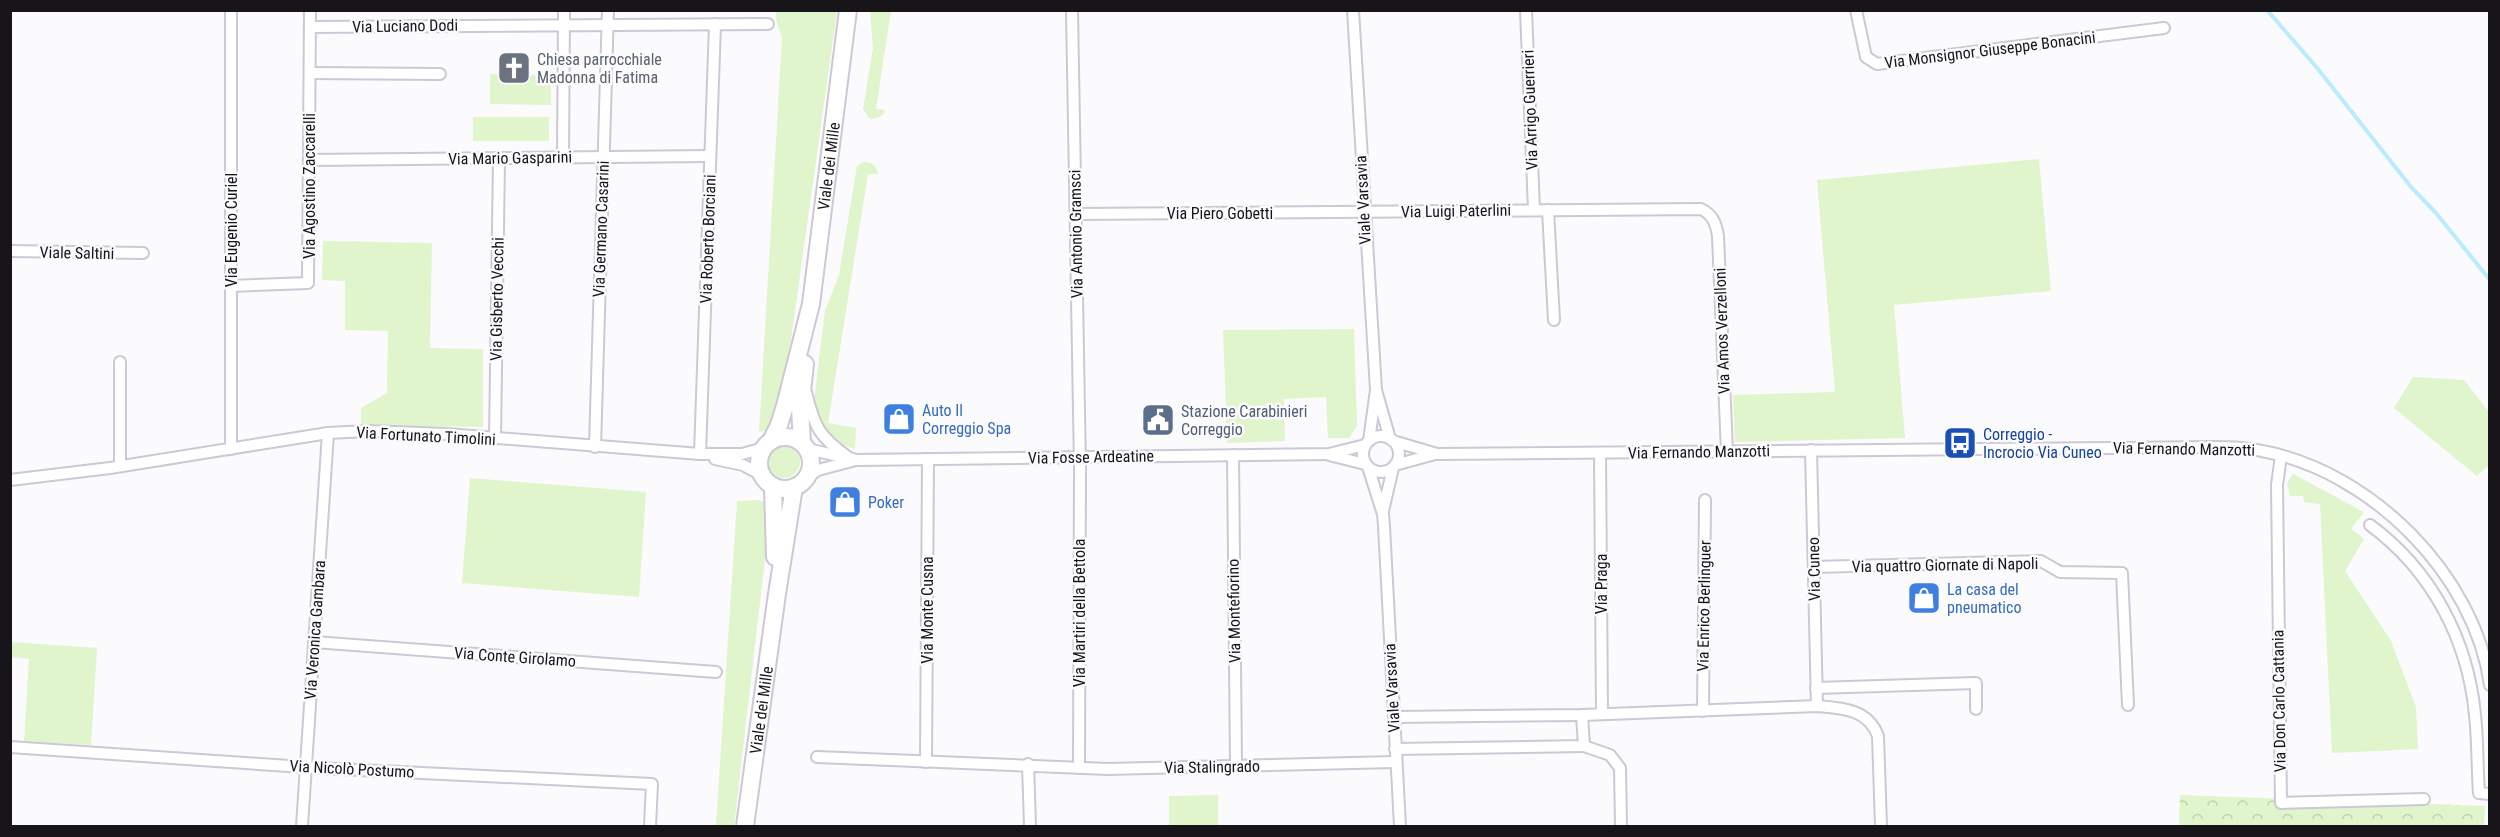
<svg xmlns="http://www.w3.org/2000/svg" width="2500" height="837" font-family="'Roboto Condensed',sans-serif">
  <defs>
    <pattern id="park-crowns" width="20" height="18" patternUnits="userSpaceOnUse" patternTransform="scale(1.5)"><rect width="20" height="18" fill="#e0f5cc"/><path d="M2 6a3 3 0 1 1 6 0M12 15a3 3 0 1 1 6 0" fill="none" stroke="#bfd1af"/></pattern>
  </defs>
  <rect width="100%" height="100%" fill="#fbfafd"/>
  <g fill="#e0f5cc">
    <polygon points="776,11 837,11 786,375 771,429 759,432 782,38 776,20"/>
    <polygon points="870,11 891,11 876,109 885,110 884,114 877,118 870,119 863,109 873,48"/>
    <polygon points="490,74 551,75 551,105 490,104"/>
    <rect x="473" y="117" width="76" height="24"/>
    <polygon points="2039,159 2051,291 1894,305 1905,438 1735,442 1733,395 1835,392 1817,180"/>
    <path d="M863,162c10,0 13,3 15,12h-10l-40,249 28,5 -1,21 -21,-7 -17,-25 -3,-16 11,-90 14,-36 18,-109z"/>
    <polygon points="323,241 432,243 430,348 483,349 483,427 361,425 361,408 387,393 388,331 345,330 345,281 322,280"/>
    <polygon points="1354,329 1357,426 1349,438 1328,438 1326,397 1284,399 1285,441 1227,443 1223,330"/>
    <polygon points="2413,377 2464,380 2489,412 2489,465 2477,476 2394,408"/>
    <circle cx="784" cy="462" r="16"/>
    <polygon points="2293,474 2364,512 2351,529 2364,539 2345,571 2391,641 2416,707 2418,749 2332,753 2320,504 2304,502 2303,496 2290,496 2287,483"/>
    <polygon points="470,478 646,492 639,597 462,583"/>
    <polygon points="756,500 768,502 768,534 734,826 716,826 737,501"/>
    <polygon points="11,642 97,648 91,745 24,741 29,659 11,657"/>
    <polygon points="1218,795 1218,826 1169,826 1169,796"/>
  </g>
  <polygon fill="url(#park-crowns)" points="2180,795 2485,806 2484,826 2179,826"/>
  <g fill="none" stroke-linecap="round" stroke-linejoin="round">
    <polyline stroke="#baebff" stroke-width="4" points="2267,10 2318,69 2411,187 2436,213 2490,280"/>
    <defs>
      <g id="street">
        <polyline points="1072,10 1080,468 1079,768"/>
        <polyline points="1353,10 1376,390 1369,441"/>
        <polyline points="1526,10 1534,210"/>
        <polyline points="1856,10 1866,57 1877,64 2164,28"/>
        <polyline points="310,27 768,24"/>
        <polyline points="310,73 440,74"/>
        <polyline points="563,156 564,10"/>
        <polyline points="310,160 710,156"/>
        <polyline points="1548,210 1554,320"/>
        <path d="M1076,214l625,-5c11,5 15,14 17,27l9,216"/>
        <polyline points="10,251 143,253"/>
        <polyline points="231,286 308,283 310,10"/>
        <polyline points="120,362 120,466"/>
        <polyline points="1376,390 1390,439"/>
        <path d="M806,392c8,34 13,45 42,65"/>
        <circle cx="1381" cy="454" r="18"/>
        <polyline points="495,439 499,159"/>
        <path d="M1393,441l44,13 776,-7c16,0 33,0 49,4 109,20 213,124 228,234"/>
        <polyline points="595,447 608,10"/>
        <polyline points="231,449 231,10"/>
        <polyline points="807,449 857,460 1329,454 1365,445"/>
        <polyline points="1811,450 1817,706"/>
        <polyline points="700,454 715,24"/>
        <polyline points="1600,454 1602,714"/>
        <polyline points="1233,455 1236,767"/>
        <polyline points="1329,455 1365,464"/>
        <polyline points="2281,456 2277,485 2281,803 2424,799"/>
        <polyline points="715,459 743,465 762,475"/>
        <polyline points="1395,465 1435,454"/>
        <polyline points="1368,467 1383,514 1384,526 1400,826"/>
        <polyline points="805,479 818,470 852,461"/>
        <polyline points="10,480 110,468 328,433 367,431 447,434 700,454 742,454 764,448"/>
        <polyline points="1383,511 1393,468"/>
        <path d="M2370,525c61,45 98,114 105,190 3,26 2,52 4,78l11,1"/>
        <polyline points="1814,567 2041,561 2060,572 2122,573 2128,705"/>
        <polyline points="314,642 716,672"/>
        <polyline points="1816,688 1976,683 1976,709"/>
        <polyline points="1703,711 1705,500"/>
        <path d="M1394,717l188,-2 235,-9c25,2 51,3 61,30l3,90"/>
        <polyline points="1584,746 1610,755 1620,768 1621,826"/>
        <polyline points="10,747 318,768 652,784 650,826"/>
        <polyline points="1395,749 1584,746 1582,715"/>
        <polyline points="817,757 1108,769 1395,762"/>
        <polyline points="926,762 928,459"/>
        <polyline points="1028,764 1030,826"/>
        <polyline points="302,826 328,433"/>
      </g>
      <g id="secondary">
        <circle cx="785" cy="463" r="26"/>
        <path id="s1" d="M771,441l8,-16 6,-19 26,-102 37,-294"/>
        <polyline points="802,443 800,409 805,364"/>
        <polyline points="773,486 775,557"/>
        <path id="s2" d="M745,826l32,-232 17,-107"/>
      </g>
    </defs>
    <use href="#street" stroke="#cdc8d5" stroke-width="14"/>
    <use href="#secondary" stroke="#cdc8d5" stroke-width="20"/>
    <use href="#street" stroke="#fff" stroke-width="10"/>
    <use href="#secondary" stroke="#fff" stroke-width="16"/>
  </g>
  <defs>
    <symbol id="church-square" viewBox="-11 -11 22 22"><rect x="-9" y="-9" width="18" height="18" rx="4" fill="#6b7280" stroke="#fbfafd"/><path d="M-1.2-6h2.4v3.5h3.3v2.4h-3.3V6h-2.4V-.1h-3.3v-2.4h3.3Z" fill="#fff"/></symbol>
    <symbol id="shop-square" viewBox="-11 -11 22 22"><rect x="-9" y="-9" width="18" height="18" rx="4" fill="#3f7fe0" stroke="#fbfafd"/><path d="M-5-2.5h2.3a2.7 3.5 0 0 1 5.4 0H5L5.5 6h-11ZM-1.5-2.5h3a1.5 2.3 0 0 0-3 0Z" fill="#fff"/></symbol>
    <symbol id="civic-square" viewBox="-11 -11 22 22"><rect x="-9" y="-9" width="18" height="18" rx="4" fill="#5c6f8a" stroke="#fbfafd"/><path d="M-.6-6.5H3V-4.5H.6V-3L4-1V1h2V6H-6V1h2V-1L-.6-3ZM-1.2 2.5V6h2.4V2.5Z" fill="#fff"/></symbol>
    <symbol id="bus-square" viewBox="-11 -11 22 22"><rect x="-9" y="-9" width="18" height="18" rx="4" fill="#1a4fb4" stroke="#fbfafd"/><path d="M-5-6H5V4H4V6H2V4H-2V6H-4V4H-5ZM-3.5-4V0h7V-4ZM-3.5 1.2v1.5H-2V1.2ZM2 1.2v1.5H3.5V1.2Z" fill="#fff"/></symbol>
  </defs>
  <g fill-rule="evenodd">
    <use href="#church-square" x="495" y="49" width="38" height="38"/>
    <use href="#shop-square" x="880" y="400" width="38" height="38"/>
    <use href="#civic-square" x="1139" y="401" width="38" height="38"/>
    <use href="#bus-square" x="1941" y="424" width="38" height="38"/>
    <use href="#shop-square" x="826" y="483" width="38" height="38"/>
    <use href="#shop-square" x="1905" y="579" width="38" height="38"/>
  </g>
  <g text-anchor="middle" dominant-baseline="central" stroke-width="5" stroke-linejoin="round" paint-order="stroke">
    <g font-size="16" fill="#17151a" stroke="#fbfafd">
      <text transform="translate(405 26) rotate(-1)">Via Luciano Dodi</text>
      <text transform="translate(1990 50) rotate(-7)">Via Monsignor Giuseppe Bonacini</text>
      <text transform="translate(1530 110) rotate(-92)">Via Arrigo Guerrieri</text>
      <text transform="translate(510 158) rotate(-1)">Via Mario Gasparini</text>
      <text stroke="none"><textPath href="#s1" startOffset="282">Viale dei Mille</textPath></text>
      <text transform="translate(309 186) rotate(-90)">Via Agostino Zaccarelli</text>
      <text transform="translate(1363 200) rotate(-93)">Viale Varsavia</text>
      <text transform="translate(1456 211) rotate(-1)">Via Luigi Paterlini</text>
      <text x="1220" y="213">Via Piero Gobetti</text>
      <text transform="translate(601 229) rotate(-88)">Via Germano Casarini</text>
      <text transform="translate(231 230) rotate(-90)">Via Eugenio Curiel</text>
      <text transform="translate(1076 234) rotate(-91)">Via Antonio Gramsci</text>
      <text transform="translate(708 239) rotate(-88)">Via Roberto Borciani</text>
      <text transform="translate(77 253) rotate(1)">Viale Saltini</text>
      <text transform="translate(497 299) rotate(-89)">Via Gisberto Vecchi</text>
      <text transform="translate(1722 331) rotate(-92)">Via Amos Verzelloni</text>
      <text transform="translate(426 436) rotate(3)">Via Fortunato Timolini</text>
      <text transform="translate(2184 449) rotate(1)">Via Fernando Manzotti</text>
      <text transform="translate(1699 452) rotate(-1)">Via Fernando Manzotti</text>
      <text transform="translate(1091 457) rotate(-1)">Via Fosse Ardeatine</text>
      <text transform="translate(1945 565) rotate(-1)">Via quattro Giornate di Napoli</text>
      <text transform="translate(1814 569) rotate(-91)">Via Cuneo</text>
      <text transform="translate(1601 584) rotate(-90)">Via Praga</text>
      <text transform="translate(1704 606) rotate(-89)">Via Enrico Berlinguer</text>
      <text transform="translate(927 610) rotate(-90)">Via Monte Cusna</text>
      <text transform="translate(1234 611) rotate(-91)">Via Montefiorino</text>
      <text transform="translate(1079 613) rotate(-90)">Via Martiri della Bettola</text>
      <text transform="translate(315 630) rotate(-86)">Via Veronica Gambara</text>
      <text transform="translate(515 657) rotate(4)">Via Conte Girolamo</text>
      <text transform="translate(1392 688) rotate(-93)">Viale Varsavia</text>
      <text transform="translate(2279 701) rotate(-91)">Via Don Carlo Cattania</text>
      <text stroke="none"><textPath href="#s2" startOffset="117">Viale dei Mille</textPath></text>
      <text transform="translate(1212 767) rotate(-1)">Via Stalingrado</text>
      <text transform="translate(352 769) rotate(3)">Via Nicolò Postumo</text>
    </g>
    <g font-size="16" fill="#5b616d" stroke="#fbfafd" text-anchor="start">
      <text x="537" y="59">Chiesa parrocchiale<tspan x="537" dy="18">Madonna di Fatima</tspan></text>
    </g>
    <g font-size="16" fill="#366cbe" stroke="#fbfafd" text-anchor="start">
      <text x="922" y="410">Auto Il<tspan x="922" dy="18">Correggio Spa</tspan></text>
      <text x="868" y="502">Poker</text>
      <text x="1947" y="589">La casa del<tspan x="1947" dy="18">pneumatico</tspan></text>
    </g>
    <g font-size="16" fill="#4e5e75" stroke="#fbfafd" text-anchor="start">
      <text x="1181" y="411">Stazione Carabinieri<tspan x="1181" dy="18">Correggio</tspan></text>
    </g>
    <g font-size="16" fill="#164399" stroke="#fbfafd" text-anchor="start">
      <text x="1983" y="434">Correggio -<tspan x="1983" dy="18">Incrocio Via Cuneo</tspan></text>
    </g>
  </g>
  <rect width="2500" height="837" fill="none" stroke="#17151a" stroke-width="24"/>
</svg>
